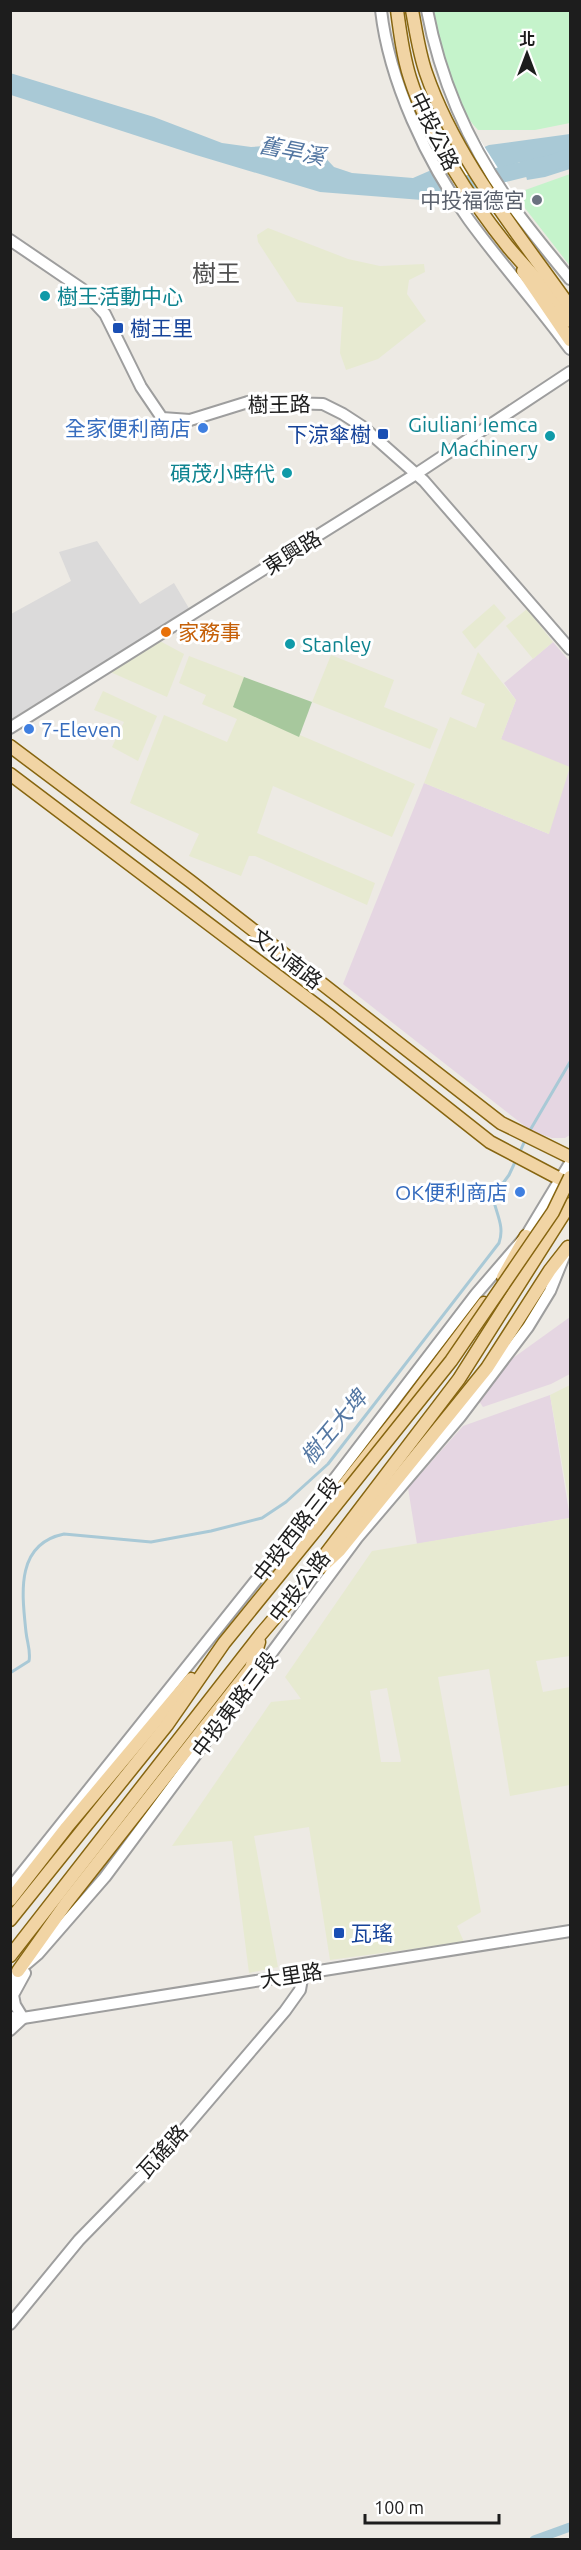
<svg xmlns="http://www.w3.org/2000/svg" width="581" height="2550" font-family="Ubuntu,'Noto Sans TC',sans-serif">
  <rect width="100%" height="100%" fill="#edeae4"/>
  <polygon fill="#dbdada" points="97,541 140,604 174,583 190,610 11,719 11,614 71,581 59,552"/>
  <g fill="#e5d6e2">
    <polygon points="553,642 570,662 570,1135 565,1138 552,1138 531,1131 343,984 424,783 549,834 501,739 516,700 504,683"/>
    <polygon points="570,1317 570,1374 551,1384 483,1407 479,1401 513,1358"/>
    <polygon points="550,1395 570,1518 417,1544 408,1488 463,1426"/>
  </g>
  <g fill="#e7ead1" fill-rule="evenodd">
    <polygon points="268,228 348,259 380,266 424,264 425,272 409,280 407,294 426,321 378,359 346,370 340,353 343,307 297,302 258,242 257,235"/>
    <polygon points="494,604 506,618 475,649 462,632"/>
    <polygon points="527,609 553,642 533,659 506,626"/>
    <polygon points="158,640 184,654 167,697 108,671"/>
    <polygon points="478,652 516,700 501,739 570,767 549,834 424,783 450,717 476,728 485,704 461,694"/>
    <polygon points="331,655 394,680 384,707 438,729 430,749 312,702"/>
    <polygon points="189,656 244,677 234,707 415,784 392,837 273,786 257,833 375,883 367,905 255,856 249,856 241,876 189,856 199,834 130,803 164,715 227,742 237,719 202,704 206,695 179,683"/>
    <polygon points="103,691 157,716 138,761 112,747 124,722 94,710"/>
    <polygon points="570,1385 570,1508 550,1395"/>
    <path d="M570,1518v138l-34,5 7,31 27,-5v98l-60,11 -21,-127 -51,8 43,235 -24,14 7,16 -134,18 -21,-133 -55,9 24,131 -29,6 -17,-132 -60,5 99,-144 30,-3 -16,-22 87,-126zM387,1688l14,73 -1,1h-19l-11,-71z"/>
  </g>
  <polygon fill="#a7c89d" points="244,677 312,702 299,737 233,707"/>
  <g fill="#c5f3cb">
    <path d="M433,11h137v112l-35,7h-57c-27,-27 -36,-83 -45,-119z"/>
    <polygon points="570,174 570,266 514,194"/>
  </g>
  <polygon fill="#a9c9d6" points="10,73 154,117 222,143 251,147 293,144 319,151 334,167 352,173 413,178 489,145 570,134 570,169 545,177 527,180 526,176 533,174 533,162 520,162 434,198 422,200 320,192 196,155 11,95"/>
  <polygon fill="#fff" points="470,124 522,206 466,218 418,132"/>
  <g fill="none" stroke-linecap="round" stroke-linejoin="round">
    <g stroke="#a9c9d6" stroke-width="3">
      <polyline points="529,1132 570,1062"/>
      <polyline points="519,1154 526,1138"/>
      <path d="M10,1673l19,-12c2,-10 -2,-19 -3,-29 -4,-38 -11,-88 38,-98l87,8 60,-11 51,-13 24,-16 42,-38 171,-221c6,-17 -3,-29 -6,-46l16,-22 7,-15"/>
    </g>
    <polyline stroke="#a9c9d6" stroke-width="9" points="534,2540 570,2527"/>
    <polyline stroke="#a9c9d6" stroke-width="16" points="464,184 554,162 570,156"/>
    <defs>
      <g id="minor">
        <path d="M381,10c8,71 46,152 88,210 32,44 69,85 101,129"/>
        <path d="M427,10c13,68 41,133 81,190 19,27 41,53 62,79"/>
        <polyline points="10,240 82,289 105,314 141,387 162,418 190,420 248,402 323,404 343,414 363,427 424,481 570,649"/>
        <polyline points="10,728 416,474 570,372"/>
        <polyline points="10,1888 277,1554 476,1294 526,1236 570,1163"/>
        <polyline points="10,1982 18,1971 38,1954 105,1877 357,1538 460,1417 528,1327 550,1291 565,1254"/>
        <polyline points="10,2017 23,2018 570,1931"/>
        <polyline points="10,2030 23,2018 15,2005 13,1995 25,1973"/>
        <polyline points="10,2324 79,2240 163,2154 285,2011 300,1990 303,1973"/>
      </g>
      <g id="major">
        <path d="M397,10c3,23 6,46 13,68 18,57 61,123 99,170 20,24 44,46 61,73"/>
        <path d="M412,10c4,21 7,43 14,63 30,87 92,160 144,234"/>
        <polyline points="523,271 570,340"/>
        <polyline points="10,746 190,881 501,1123 570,1157"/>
        <polyline points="10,774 328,1014 490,1142 562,1180"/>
        <polyline points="503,1277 526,1236"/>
        <polyline points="306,1533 401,1413 484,1303"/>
        <polyline points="322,1567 339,1551 487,1368 550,1270 568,1247"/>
        <polyline points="10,1900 67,1827 191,1679"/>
        <polyline points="10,1920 167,1725 224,1643 315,1531"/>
        <polyline points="10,1956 261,1634 296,1593 459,1379 570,1204"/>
        <polyline points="18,1971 67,1902 251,1668 259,1642"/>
      </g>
    </defs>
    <use href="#minor" stroke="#9e9e9e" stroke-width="14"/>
    <use href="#major" stroke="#866510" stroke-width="15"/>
    <use href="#minor" stroke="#fff" stroke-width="10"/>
    <use href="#major" stroke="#f1d4a4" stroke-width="12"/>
    <defs>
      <polyline id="major-bridge" points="315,1531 451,1361 553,1212 570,1177"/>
    </defs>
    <use href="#major-bridge" stroke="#866510" stroke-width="15" stroke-linecap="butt"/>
    <use href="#major-bridge" stroke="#f1d4a4" stroke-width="12"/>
  </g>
  <circle fill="#6b7280" stroke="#fff" stroke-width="2" cx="537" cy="200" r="6"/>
  <g fill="#0f9aa8" stroke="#fff" stroke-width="2">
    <circle cx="45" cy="296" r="6"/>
    <circle cx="550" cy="436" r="6"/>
    <circle cx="287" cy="473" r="6"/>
    <circle cx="290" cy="644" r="6"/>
  </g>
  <g fill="#1a4fb4" stroke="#fff" stroke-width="2">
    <rect x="112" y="322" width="12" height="12" rx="3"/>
    <rect x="377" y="428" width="12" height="12" rx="3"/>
    <rect x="333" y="1927" width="12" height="12" rx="3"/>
  </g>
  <g fill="#3f7fe0" stroke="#fff" stroke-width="2">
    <circle cx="203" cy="428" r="6"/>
    <circle cx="29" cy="729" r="6"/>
    <circle cx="520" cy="1192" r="6"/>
  </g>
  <circle fill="#e8710a" stroke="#fff" stroke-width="2" cx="166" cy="632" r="6"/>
  <g text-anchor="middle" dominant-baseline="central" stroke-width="6" stroke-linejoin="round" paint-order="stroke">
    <g font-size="21" fill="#1d1d1d" stroke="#fff">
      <text transform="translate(435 131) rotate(64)">中投公路</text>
      <text transform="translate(279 404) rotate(-1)">樹王路</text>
      <text transform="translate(292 552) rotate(-32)">東興路</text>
      <text transform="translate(287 958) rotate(38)">文心南路</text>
      <text transform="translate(296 1529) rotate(-52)">中投西路三段</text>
      <text transform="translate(299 1586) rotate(-52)">中投公路</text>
      <text transform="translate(234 1704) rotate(-53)">中投東路三段</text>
      <text transform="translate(291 1975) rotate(-9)">大里路</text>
      <text transform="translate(162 2151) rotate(-48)">瓦磘路</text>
    </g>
    <g font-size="21" fill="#5b616d" stroke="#fff" text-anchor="end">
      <text x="525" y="200">中投福德宮</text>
    </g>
    <g font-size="21" fill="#0d838f" stroke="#fff" text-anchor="start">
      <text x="57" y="296">樹王活動中心</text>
      <text x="538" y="424" text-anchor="end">Giuliani Iemca<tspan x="538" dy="24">Machinery</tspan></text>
      <text x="275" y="473" text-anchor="end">碩茂小時代</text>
      <text x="302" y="644">Stanley</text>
    </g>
    <g font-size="21" fill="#164399" stroke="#fff" text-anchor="start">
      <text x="130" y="328">樹王里</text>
      <text x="371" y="434" text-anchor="end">下涼傘樹</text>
      <text x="351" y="1933">瓦瑤</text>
    </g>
    <g font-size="21" fill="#366cbe" stroke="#fff" text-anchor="end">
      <text x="191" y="428">全家便利商店</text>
      <text x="41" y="729" text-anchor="start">7-Eleven</text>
      <text x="508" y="1192">OK便利商店</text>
    </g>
    <g font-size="21" fill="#c56008" stroke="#fff" text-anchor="start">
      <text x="178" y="632">家務事</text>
    </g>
    <g font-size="22" font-style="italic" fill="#5477a2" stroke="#fff">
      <text transform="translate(292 150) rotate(11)">舊旱溪</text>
      <text transform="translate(333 1427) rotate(-50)">樹王大埤</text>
    </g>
    <g font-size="24" fill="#505050" stroke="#fff">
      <text x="216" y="273">樹王</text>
    </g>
  </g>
  <rect width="581" height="2550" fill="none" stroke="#1d1d1d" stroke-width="24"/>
  <g transform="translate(527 54)" stroke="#ffffff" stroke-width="4.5" paint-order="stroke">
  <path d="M0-4.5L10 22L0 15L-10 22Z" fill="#1d1d1d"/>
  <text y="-9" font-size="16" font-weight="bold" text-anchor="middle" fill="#1d1d1d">北</text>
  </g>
  <path d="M365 2514v9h134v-9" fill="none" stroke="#1d1d1d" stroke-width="3"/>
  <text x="374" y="2514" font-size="18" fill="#1d1d1d" stroke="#ffffff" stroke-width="4.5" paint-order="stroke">100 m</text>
</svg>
